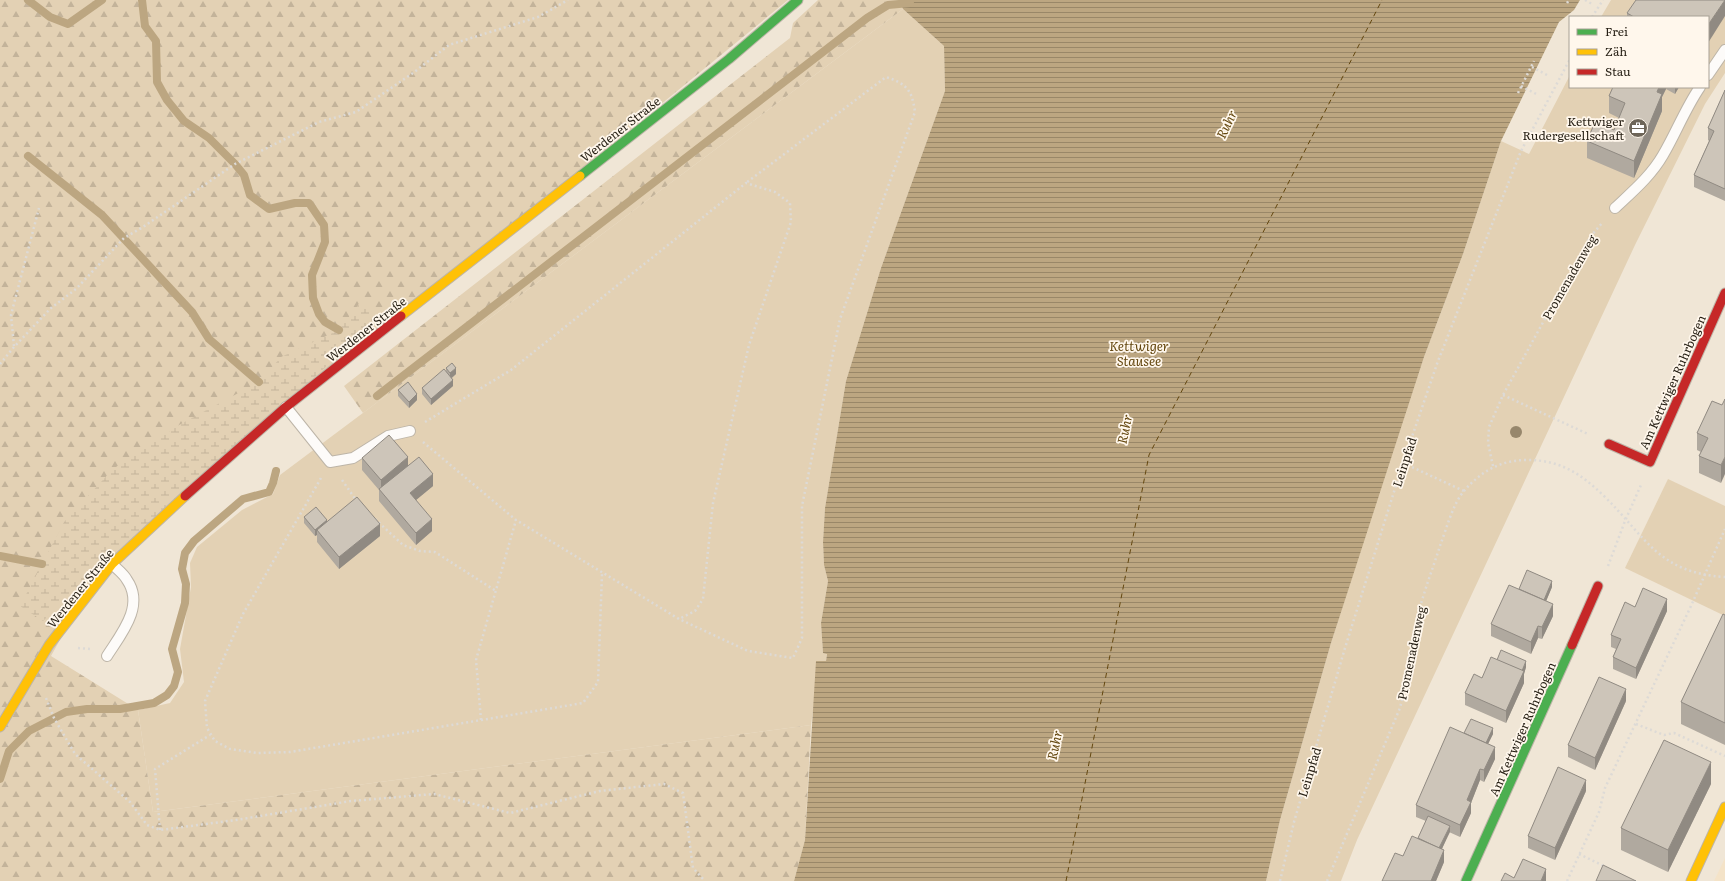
<svg xmlns="http://www.w3.org/2000/svg" width="1725" height="881" font-family="Literata,serif">
  <defs>
    <pattern id="forest-firs" width="22" height="20" patternUnits="userSpaceOnUse"><rect width="22" height="20" fill="#e3d1b4"/><path d="M5 1l3.5 6h-7zM16 11l3.5 6h-7z" fill="#c3b39a"/></pattern>
    <pattern id="wetland-marsh" width="20" height="14" patternUnits="userSpaceOnUse"><rect width="20" height="14" fill="#e3d1b4"/><path d="M1 5h8M5 5V1M11 12h8M15 12V8" fill="none" stroke="#c3b39a"/></pattern>
    <pattern id="water-rules" width="6" height="5" patternUnits="userSpaceOnUse"><rect width="6" height="5" fill="#bca681"/><path d="M0 2.5h6" fill="none" stroke="#998768"/></pattern>
  </defs>
  <rect width="100%" height="100%" fill="#f0e6d6"/>
  <polygon fill="#f4e3c8" points="1725,858 1725,881 1714,881"/>
  <g fill="#e3d1b4">
    <polygon points="1611,0 1725,0 1725,73 1705,104 1635,245 1357,840 1341,881 1266,881 1280,820 1331,643 1387,466 1424,357 1463,254 1501,141 1529,154 1570,75 1570,87 1708,87 1708,17 1601,17"/>
    <polygon points="903,9 944,46 945,91 881,268 846,381 825,508 823,542 824,565 828,581 821,623 823,653 827,653 826,661 816,661 816,689 811,725 153,812 138,710 170,703 184,682 180,649 191,587 190,563 197,547 242,510 273,494 280,475"/>
    <polygon points="1668,479 1725,506 1725,616 1625,568"/>
  </g>
  <g fill="url(#forest-firs)">
    <polygon points="0,0 788,0 104,561 51,656 138,710 153,812 811,725 805,840 794,881 0,881"/>
    <polygon points="818,0 899,0 903,9 363,413 344,386 790,38 793,23"/>
  </g>
  <polygon fill="url(#wetland-marsh)" points="361,301 383,316 72,593 43,621 20,606 64,522 113,469 179,425 259,382 281,357 339,330"/>
  <polygon fill="url(#water-rules)" points="899,0 1580,0 1574,10 1559,22 1501,141 1463,254 1424,357 1331,643 1280,820 1266,881 794,881 805,840 816,661 826,661 827,654 823,653 821,623 828,581 824,565 823,542 825,508 846,381 881,268 945,91 944,46 903,9"/>
  <g fill="none" stroke-linecap="round" stroke-linejoin="round">
    <g stroke="#bca681" stroke-width="8">
      <polyline points="28,0 50,17 68,24 102,0"/>
      <polyline points="142,0 145,26 156,41 157,82 167,100 184,121 209,138 235,164 244,175 250,195 269,209 295,203 309,203 324,225 325,242 312,275 313,298 319,314 325,322 339,330"/>
      <polyline points="28,156 102,215 192,312 209,339 259,382"/>
      <polyline points="377,396 867,18 888,5 910,3"/>
      <polyline points="0,556 42,564"/>
      <polyline points="0,779 9,751 29,731 66,712 87,709 120,709 154,703 167,695 174,686 178,672 172,649 185,603 186,584 182,569 185,553 194,541 243,499 269,492 273,483 276,471"/>
    </g>
    <polyline stroke="#64470f" stroke-width="1" stroke-dasharray="5 4" stroke-linecap="butt" points="1066,881 1149,455 1382,0"/>
    <defs>
      <g id="lane">
        <polyline points="1708,75 1725,50"/>
        <path d="M1615,208c17,-16 36,-32 48,-53 13,-22 22,-46 37,-68"/>
        <polyline points="286,407 330,462 353,458 388,436 410,431"/>
        <path d="M107,656c14,-22 38,-50 20,-76 -3,-6 -10,-11 -15,-16"/>
      </g>
      <g id="fast">
        <polyline points="580,176 729,59 798,0"/>
        <polyline points="1466,881 1572,645"/>
      </g>
      <g id="slow">
        <polyline points="401,316 580,176"/>
        <polyline points="0,727 49,645 112,564 185,496"/>
        <polyline points="1691,881 1725,807"/>
      </g>
      <g id="jam">
        <polyline points="1609,444 1650,462 1725,293"/>
        <polyline points="185,496 286,407 401,316"/>
        <polyline points="1572,645 1598,586"/>
      </g>
    </defs>
    <use href="#lane" stroke="#bdb5a8" stroke-width="12"/>
    <use href="#fast" stroke="#bdb5a8" stroke-width="11"/>
    <use href="#slow" stroke="#bdb5a8" stroke-width="11"/>
    <use href="#jam" stroke="#bdb5a8" stroke-width="11"/>
    <g stroke="#dddad6" stroke-width="2.5" stroke-dasharray="2 3" stroke-linecap="butt">
      <polyline points="1585,0 1592,4"/>
      <polyline points="1567,3 1569,0"/>
      <polyline points="1592,17 1603,0"/>
      <polyline points="1532,67 1547,75"/>
      <polyline points="1521,86 1538,95"/>
      <polyline points="1518,93 1534,61"/>
      <polyline points="14,346 11,315 39,208"/>
      <polyline points="0,364 14,347 51,308 76,289 124,238 143,227 235,164 319,122 356,112 413,73 449,45 538,17 568,0"/>
      <polyline points="1503,395 1588,434"/>
      <polyline points="425,422 511,370 746,183 775,192 790,203 791,222 749,345 713,503 703,599 695,611 679,619"/>
      <path d="M423,442l93,78 163,99 69,32 45,7 9,-20v-132l38,-187 75,-207c-3,-22 -8,-28 -29,-35l-140,106"/>
      <polyline points="1403,463 1464,491"/>
      <polyline points="1493,466 1488,443 1489,427 1503,395 1590,237 1603,222"/>
      <polyline points="321,478 243,614 205,701 207,728 215,741 230,749 257,753 290,752 583,703 598,682 602,574"/>
      <polyline points="342,480 356,500"/>
      <polyline points="375,519 403,545 420,551 435,552 496,591"/>
      <polyline points="1608,566 1625,521 1641,485"/>
      <polyline points="78,648 91,649"/>
      <polyline points="46,698 54,718 75,754 130,802 147,825 160,830 236,820 351,801 434,794 510,813 600,791 664,784 683,793 693,868 705,881"/>
      <polyline points="481,720 476,660 516,520"/>
      <polyline points="1636,724 1664,735 1674,733 1725,756"/>
      <polyline points="160,830 155,769 210,735"/>
      <polyline points="1579,854 1606,867"/>
      <polyline points="1280,881 1294,822 1345,648 1403,463 1438,361 1521,151 1570,59"/>
      <path d="M1327,881l73,-173c7,-27 9,-54 15,-81 6,-28 17,-56 26,-84 6,-16 12,-39 23,-52 17,-20 37,-31 63,-31 33,0 53,13 77,36 42,41 54,77 121,81"/>
      <polyline points="1567,881 1599,812 1605,788 1691,606 1725,529"/>
    </g>
    <use href="#lane" stroke="#fdfbf9" stroke-width="10"/>
    <use href="#fast" stroke="#4caf50" stroke-width="9"/>
    <use href="#slow" stroke="#ffc107" stroke-width="9"/>
    <use href="#jam" stroke="#c62828" stroke-width="9"/>
  </g>
  <circle fill="#97876c" cx="1516" cy="432" r="6"/>
  <g fill="#b0a99f">
    <polygon points="1627,13 1708,17 1627,17"/>
    <polygon points="1613,87 1679,87 1675,94 1666,89 1662,97 1662,111 1634,178 1587,158 1587,141 1614,130 1619,118 1609,113 1609,96"/>
    <polygon points="1725,90 1725,201 1694,187 1694,175 1709,141 1708,140 1708,128"/>
    <polygon points="446,368 456,374 452,378 453,386 431,405 422,394 422,388 446,371"/>
    <polygon points="398,390 417,400 409,408 398,396"/>
    <polygon points="1722,405 1721,483 1699,473 1699,456 1701,452 1697,450 1697,433"/>
    <polygon points="362,458 408,466 433,486 416,500 432,531 416,545 379,501 379,490 362,470"/>
    <polygon points="304,517 327,522 380,536 339,569 317,542 317,535 315,536 304,523"/>
    <polygon points="1552,587 1546,601 1553,616 1542,639 1538,638 1531,654 1491,636 1491,624 1519,589"/>
    <polygon points="1635,607 1667,611 1636,679 1613,669 1613,657 1616,649 1611,647 1611,635"/>
    <polygon points="1725,615 1725,745 1681,724 1681,702"/>
    <polygon points="1497,660 1526,667 1524,674 1524,683 1506,723 1465,705 1465,693 1482,678"/>
    <polygon points="1626,701 1595,770 1568,757 1568,745"/>
    <polygon points="1464,733 1493,734 1488,744 1495,759 1484,782 1480,780 1471,803 1471,813 1460,837 1449,832 1442,849 1444,862 1436,881 1382,881 1418,838 1426,821 1416,817 1416,805"/>
    <polygon points="1711,784 1668,872 1621,850 1621,828"/>
    <polygon points="1586,791 1555,860 1528,848 1528,836"/>
  </g>
  <g fill="#908a82">
    <polygon points="1725,0 1725,16 1708,43 1708,25"/>
    <polygon points="1659,87 1666,87 1666,89 1662,97 1662,111 1634,178 1634,161"/>
    <polygon points="1675,87 1679,87 1675,94"/>
    <polygon points="456,368 456,374 450,379 450,373"/>
    <polygon points="453,380 453,386 431,405 431,399"/>
    <polygon points="417,394 417,400 409,408 409,402"/>
    <polygon points="408,457 408,469 381,492 381,480"/>
    <polygon points="1725,457 1725,474 1721,483 1721,465"/>
    <polygon points="433,474 433,486 410,505 410,493"/>
    <polygon points="432,519 432,531 416,545 416,533"/>
    <polygon points="327,520 327,526 317,530 317,535 315,536 315,530"/>
    <polygon points="380,524 380,536 339,569 339,557"/>
    <polygon points="1552,581 1552,587 1542,611 1542,605"/>
    <polygon points="1667,599 1667,611 1636,679 1636,668"/>
    <polygon points="1553,604 1553,616 1542,639 1542,627"/>
    <polygon points="1538,626 1538,638 1531,654 1531,642"/>
    <polygon points="1526,661 1526,667 1524,674 1524,683 1506,723 1506,711"/>
    <polygon points="1626,689 1626,701 1595,770 1595,758"/>
    <polygon points="1493,728 1493,734 1483,754 1483,748"/>
    <polygon points="1495,747 1495,759 1484,782 1484,770"/>
    <polygon points="1711,762 1711,784 1668,872 1668,850"/>
    <polygon points="1480,769 1480,780 1471,803 1471,813 1460,837 1460,825 1467,800"/>
    <polygon points="1586,780 1586,791 1555,860 1555,848"/>
    <polygon points="1450,826 1450,832 1437,859 1437,853"/>
    <polygon points="1444,850 1444,862 1436,881 1431,881"/>
    <polygon points="1546,869 1546,881 1541,881"/>
  </g>
  <g fill="#cdc5b9" stroke="#908a82">
    <polygon points="1636,0 1725,0 1708,25 1708,17 1634,17 1627,13"/>
    <polygon points="1613,87 1659,87 1657,92 1662,94 1634,161 1587,141 1595,122 1614,130 1625,103 1609,96"/>
    <polygon points="1725,90 1725,189 1694,175 1714,131 1708,128"/>
    <polygon points="452,363 456,368 450,373 446,368"/>
    <polygon points="444,369 453,380 431,399 422,388"/>
    <polygon points="408,382 417,394 409,402 398,390"/>
    <polygon points="1725,399 1725,457 1721,465 1699,456 1708,438 1697,433 1712,401 1722,405"/>
    <polygon points="389,435 408,457 381,480 362,458"/>
    <polygon points="419,457 433,474 410,493 432,519 416,533 379,489"/>
    <polygon points="357,497 380,524 339,557 317,530"/>
    <polygon points="316,507 327,520 315,530 304,517"/>
    <polygon points="1527,570 1552,581 1544,600 1519,589"/>
    <polygon points="1509,585 1553,604 1542,627 1538,626 1531,642 1491,624"/>
    <polygon points="1643,588 1667,599 1636,668 1613,657 1621,639 1611,635 1625,602 1635,607"/>
    <polygon points="1723,614 1725,615 1725,723 1681,702"/>
    <polygon points="1501,650 1526,661 1522,671 1497,660"/>
    <polygon points="1491,657 1524,671 1506,711 1465,693 1474,674 1482,678"/>
    <polygon points="1599,677 1626,689 1595,758 1568,745"/>
    <polygon points="1471,719 1493,728 1486,743 1464,733"/>
    <polygon points="1450,727 1495,747 1484,770 1480,769 1467,800 1471,802 1460,825 1416,805"/>
    <polygon points="1664,740 1711,762 1668,850 1621,828"/>
    <polygon points="1558,767 1586,780 1555,848 1528,836"/>
    <polygon points="1428,816 1450,826 1439,848 1418,838"/>
    <polygon points="1412,836 1444,850 1431,881 1382,881 1395,853 1403,856"/>
    <polygon points="1523,859 1546,869 1541,881 1501,881 1505,873 1514,878"/>
    <polygon points="1603,865 1636,881 1596,881"/>
  </g>
  <defs>
    <symbol id="office-disc" viewBox="-11 -11 22 22"><circle r="9.5" fill="#6d6558" stroke="#fff7ec"/><path d="M-6-3h4V-5.5h4V-3h4V5H-6ZM-1-4.5V-3h2v-1.5ZM-6 0V1H6V0Z" fill="#fff"/></symbol>
  </defs>
  <g fill-rule="evenodd">
    <use href="#office-disc" x="1627" y="117" width="22" height="22"/>
  </g>
  <g text-anchor="middle" dominant-baseline="central" stroke-width="3.5" stroke-linejoin="round" paint-order="stroke">
    <g font-size="12" fill="#261f14" stroke="#fff7ec" text-anchor="end">
      <text x="1624" y="121">Kettwiger<tspan x="1624" dy="14">Rudergesellschaft</tspan></text>
    </g>
    <g font-size="12" fill="#261f14" stroke="#fff7ec">
      <text transform="translate(620 129) rotate(-38)">Werdener Straße</text>
      <text transform="translate(1569 277) rotate(-60)">Promenadenweg</text>
      <text transform="translate(366 329) rotate(-38)">Werdener Straße</text>
      <text transform="translate(1672 382) rotate(-66)">Am Kettwiger Ruhrbogen</text>
      <text transform="translate(1404 462) rotate(-72)">Leinpfad</text>
      <text transform="translate(80 588) rotate(-51)">Werdener Straße</text>
      <text transform="translate(1411 653) rotate(-78)">Promenadenweg</text>
      <text transform="translate(1522 729) rotate(-66)">Am Kettwiger Ruhrbogen</text>
      <text transform="translate(1309 772) rotate(-73)">Leinpfad</text>
    </g>
    <g font-size="13" font-style="italic" fill="#64470f" stroke="#fff7ec">
      <text transform="translate(1226 124) rotate(-64)">Ruhr</text>
      <text x="1139" y="345">Kettwiger<tspan x="1139" dy="15">Stausee</tspan></text>
      <text transform="translate(1124 429) rotate(-78)">Ruhr</text>
      <text transform="translate(1054 745) rotate(-78)">Ruhr</text>
    </g>
  </g>
  <rect x="1569" y="16" width="140" height="72" fill="#fff7ec" stroke="#a8a196"/>
  <rect x="1577" y="29" width="20" height="6" fill="#4caf50" stroke="#a8a196"/>
  <text x="1605" y="36" font-size="12" fill="#261f14">Frei</text>
  <rect x="1577" y="49" width="20" height="6" fill="#ffc107" stroke="#a8a196"/>
  <text x="1605" y="56" font-size="12" fill="#261f14">Zäh</text>
  <rect x="1577" y="69" width="20" height="6" fill="#c62828" stroke="#a8a196"/>
  <text x="1605" y="76" font-size="12" fill="#261f14">Stau</text>
</svg>
